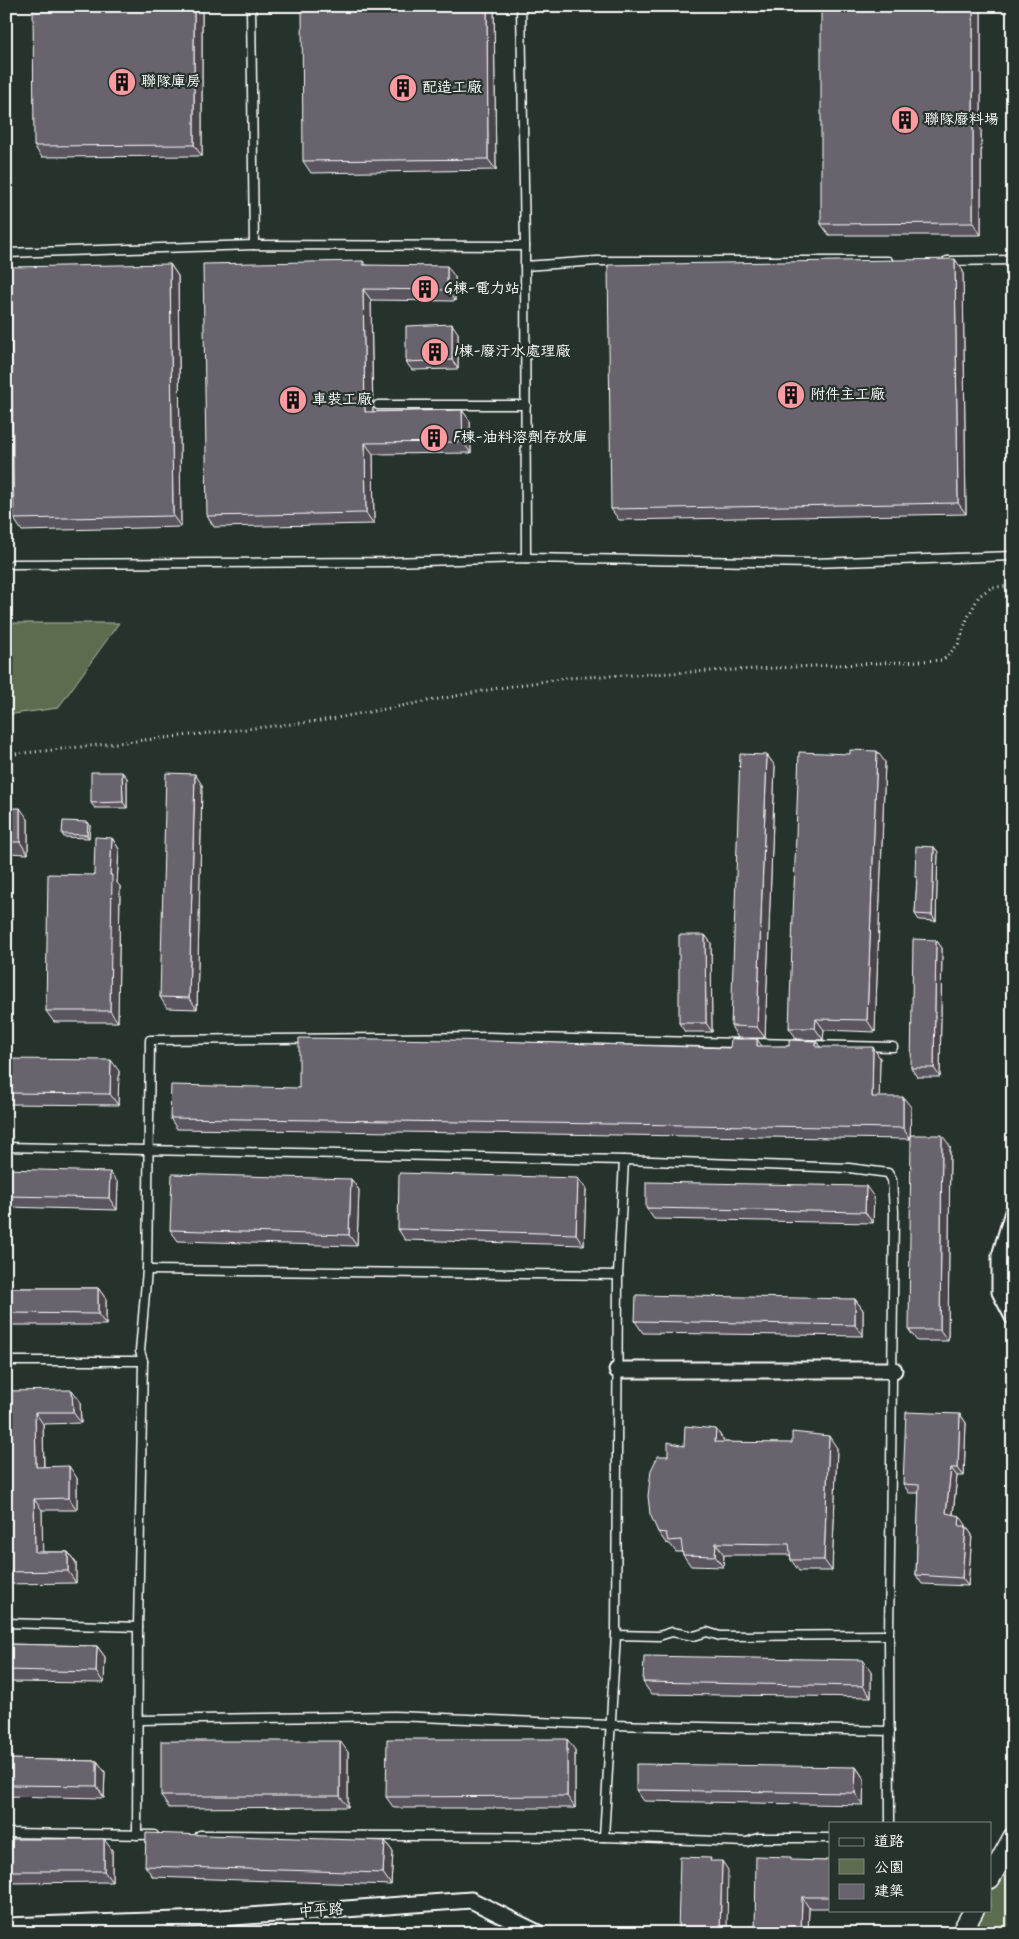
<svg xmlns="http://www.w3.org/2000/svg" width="1019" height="1939" font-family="Kalam,'LXGW WenKai TC',sans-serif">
  <rect width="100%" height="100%" fill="#26332d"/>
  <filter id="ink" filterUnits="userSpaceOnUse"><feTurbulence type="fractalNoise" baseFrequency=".02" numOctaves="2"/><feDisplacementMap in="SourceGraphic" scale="10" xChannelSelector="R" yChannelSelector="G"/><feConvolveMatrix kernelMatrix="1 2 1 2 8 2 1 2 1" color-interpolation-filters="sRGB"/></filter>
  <g filter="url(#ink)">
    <g fill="#5c6d50" stroke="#aeb6a8">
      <polygon points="6,623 119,623 58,708 6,715"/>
      <polygon points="1013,1840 1013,1933 964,1933 976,1910 990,1910 990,1883"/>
    </g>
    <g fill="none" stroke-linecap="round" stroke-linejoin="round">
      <defs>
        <g id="service">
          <polyline points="251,6 254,245"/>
          <polyline points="521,6 525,246 526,558"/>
          <polyline points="6,253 254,245 525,246"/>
          <polyline points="947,261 1013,260"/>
          <polyline points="525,266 597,261 888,261"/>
          <polyline points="378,405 526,405"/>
          <polyline points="13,564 390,562 526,558 814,563 1013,556"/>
          <polyline points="752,1043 798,1044"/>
          <polyline points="809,1045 893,1047"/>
          <polyline points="6,1147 624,1160 849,1168 888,1173 892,1180 894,1212 889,1635 890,1823"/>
          <polyline points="147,1270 618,1275"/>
          <polyline points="6,1361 143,1361"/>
          <polyline points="6,1623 138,1627"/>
          <polyline points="616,1635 659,1636 672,1632 694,1636 707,1632 720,1636 889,1635"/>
          <polyline points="139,1720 395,1716 611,1725 890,1731"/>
          <polyline points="6,1833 154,1835"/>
          <polyline points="137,1835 138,1627 143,1361 140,1351 147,1270 150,1040 489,1037 740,1043"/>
          <polyline points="200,1835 604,1837 747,1842 758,1838 830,1838"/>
          <polyline points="604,1837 616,1635 618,1275 624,1160"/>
          <polyline points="206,1919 212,1933"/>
        </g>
        <g id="minor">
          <polyline points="1013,1212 1000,1256 1000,1292 1013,1317"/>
          <polyline points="617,1370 894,1370"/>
          <polyline points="6,1926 206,1919 471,1900 538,1933"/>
        </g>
        <g id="tertiary">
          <polyline points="990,1879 1013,1837"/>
          <polyline points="961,1933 974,1910"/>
        </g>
      </defs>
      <use href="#service" stroke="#fff" stroke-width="11"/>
      <use href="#minor" stroke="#fff" stroke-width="19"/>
      <use href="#tertiary" stroke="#fff" stroke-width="22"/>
      <polyline stroke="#fff" stroke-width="3" stroke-dasharray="1 4" stroke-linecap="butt" points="6,755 320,721 499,688 566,678 943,660 958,645 967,619 979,596 992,587 1013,586"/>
      <use href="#service" stroke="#26332d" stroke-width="8"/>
      <use href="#minor" stroke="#26332d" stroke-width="15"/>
      <use href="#tertiary" stroke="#26332d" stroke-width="19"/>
    </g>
    <g fill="#5a555e" stroke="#fff">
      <polygon points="202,6 202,156 42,157 34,146"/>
      <polygon points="494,6 496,170 311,173 303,161"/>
      <polygon points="981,6 981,235 829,235 821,224"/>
      <polygon points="363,261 366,265 455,277 455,301 371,300 373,412 462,410 470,421 471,453 373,454 374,524 214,527 207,516"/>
      <polygon points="170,264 178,276 181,527 22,531 14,519"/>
      <polygon points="963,271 966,514 619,520 611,509"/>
      <polygon points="458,333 458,369 412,370 406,362"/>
      <polygon points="767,755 775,766 765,1038 738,1038 731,1026"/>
      <polygon points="885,762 875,1032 824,1030 823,1040 797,1039 789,1028"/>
      <polygon points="122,772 127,778 127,808 95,808 91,803"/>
      <polygon points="202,785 197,1009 167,1008 160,997"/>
      <polygon points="6,808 28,819 28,854 6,853"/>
      <polygon points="90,825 89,838 64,837 62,834"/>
      <polygon points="112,838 119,849 117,883 120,886 118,1022 54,1022 46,1011 94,875"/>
      <polygon points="934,847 938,852 936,921 919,920 915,914 917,879 915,876"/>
      <polygon points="705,935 711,943 712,1032 685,1032 679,1023"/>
      <polygon points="936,940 942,948 940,1077 917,1077 911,1068"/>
      <polygon points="816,1041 820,1047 880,1058 879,1097 911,1107 910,1139 177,1129 170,1118 299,1088 730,1048 789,1046"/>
      <polygon points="6,1059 119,1071 118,1105 6,1104"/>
      <polygon points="950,1146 948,1341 917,1341 909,1330"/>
      <polygon points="6,1169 118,1183 117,1210 6,1207"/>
      <polygon points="351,1179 359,1190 357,1246 178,1241 170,1230"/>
      <polygon points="586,1189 584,1245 405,1240 398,1229"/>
      <polygon points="874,1197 873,1223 654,1219 646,1208"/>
      <polygon points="6,1288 98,1288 106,1299 106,1325 6,1325"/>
      <polygon points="855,1299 863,1310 863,1336 643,1333 635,1321"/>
      <polygon points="6,1391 80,1401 81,1423 43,1424 44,1467 77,1478 77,1510 42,1510 42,1552 68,1552 76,1563 76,1583 6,1584"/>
      <polygon points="960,1414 966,1423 964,1476 957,1476 953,1515 966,1525 966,1526 972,1535 968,1586 922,1584 916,1575 919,1493 909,1493 903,1484"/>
      <polygon points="716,1429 724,1441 724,1442 837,1448 832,1571 799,1571 791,1560 790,1555 724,1555 723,1567 691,1566 683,1555 683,1552 676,1552 670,1544 666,1543 658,1532 668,1456 684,1446"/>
      <polygon points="6,1644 97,1646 105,1657 104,1683 6,1682"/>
      <polygon points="871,1671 871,1697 651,1694 643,1682"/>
      <polygon points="575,1750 575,1808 394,1808 386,1797"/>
      <polygon points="348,1752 348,1807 169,1808 161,1796"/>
      <polygon points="6,1759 97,1761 105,1772 104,1798 6,1796"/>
      <polygon points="856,1767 864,1779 863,1805 644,1801 636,1790"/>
      <polygon points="6,1839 112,1850 112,1882 6,1883"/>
      <polygon points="385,1841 393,1852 391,1885 153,1877 145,1866"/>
      <polygon points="830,1859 830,1908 809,1908 808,1933 755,1933 794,1861 826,1861"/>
    </g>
    <g fill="#4a454c" stroke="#fff">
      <polygon points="194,6 202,6 202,156 194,145"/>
      <polygon points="487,6 494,6 496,170 488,159"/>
      <polygon points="973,6 981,6 981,235 973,223"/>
      <polygon points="955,259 963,271 966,514 958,503"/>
      <polygon points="170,264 178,276 181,527 173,516"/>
      <polygon points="447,266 455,277 455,301 447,290"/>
      <polygon points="363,289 371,300 373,423 365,412"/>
      <polygon points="452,324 458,333 458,369 452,360"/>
      <polygon points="462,410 470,421 471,453 463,442"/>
      <polygon points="365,443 373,454 374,524 366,513"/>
      <polygon points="877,751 885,762 875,1032 867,1020"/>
      <polygon points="767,755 775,766 765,1038 757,1027"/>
      <polygon points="122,772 127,778 127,808 123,802"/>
      <polygon points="195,774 202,785 197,1009 189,998"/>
      <polygon points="20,808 28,819 28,854 20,842"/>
      <polygon points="88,822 90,825 89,838 87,835"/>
      <polygon points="112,838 119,849 117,883 120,886 118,1022 110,1011 110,875"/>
      <polygon points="934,847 938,852 936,921 932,915"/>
      <polygon points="705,935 711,943 712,1032 706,1023"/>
      <polygon points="936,940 942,948 940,1077 934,1068"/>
      <polygon points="816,1019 824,1030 823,1040 815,1028"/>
      <polygon points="757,1039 764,1049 757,1046"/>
      <polygon points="816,1041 823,1051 816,1047"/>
      <polygon points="873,1047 880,1058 879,1107 872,1097"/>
      <polygon points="111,1060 119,1071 118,1105 110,1094"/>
      <polygon points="903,1097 911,1107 910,1139 903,1128"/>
      <polygon points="942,1135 950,1146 948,1341 940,1330"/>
      <polygon points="110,1172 118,1183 117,1210 109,1198"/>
      <polygon points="578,1178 586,1189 584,1245 576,1234"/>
      <polygon points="351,1179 359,1190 357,1246 349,1235"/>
      <polygon points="866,1186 874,1197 873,1223 865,1212"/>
      <polygon points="98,1288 106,1299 106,1325 98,1314"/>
      <polygon points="855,1299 863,1310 863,1336 855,1325"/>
      <polygon points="72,1390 80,1401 81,1423 73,1412"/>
      <polygon points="35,1412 43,1424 44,1478 36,1467"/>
      <polygon points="960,1414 966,1423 964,1476 958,1468"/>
      <polygon points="716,1429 724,1441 723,1453 715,1442"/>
      <polygon points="829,1436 837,1448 832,1571 824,1560"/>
      <polygon points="69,1466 77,1478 77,1510 69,1498"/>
      <polygon points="951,1468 957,1476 952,1522 946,1513"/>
      <polygon points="34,1499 42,1510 43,1564 35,1552"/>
      <polygon points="960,1516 966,1525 965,1535 959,1526"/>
      <polygon points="966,1526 972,1535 968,1586 962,1578"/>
      <polygon points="716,1543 724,1555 723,1567 715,1556"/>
      <polygon points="68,1552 76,1563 76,1583 68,1571"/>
      <polygon points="97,1646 105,1657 104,1683 96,1672"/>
      <polygon points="863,1660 871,1671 871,1697 863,1686"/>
      <polygon points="567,1739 575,1750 575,1808 567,1796"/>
      <polygon points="340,1741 348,1752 348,1807 340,1796"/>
      <polygon points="97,1761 105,1772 104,1798 97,1786"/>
      <polygon points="856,1767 864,1779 863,1805 855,1793"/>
      <polygon points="104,1839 112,1850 112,1882 104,1871"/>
      <polygon points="385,1841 393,1852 391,1885 383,1873"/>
      <polygon points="722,1861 728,1870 727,1933 720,1933"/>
      <polygon points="802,1897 809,1908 808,1933 801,1933"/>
    </g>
    <g fill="#69636d" stroke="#fff">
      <polygon points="33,6 194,6 194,145 34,146"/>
      <polygon points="302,6 487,6 488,159 303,161"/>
      <polygon points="821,6 973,6 973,223 821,224"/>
      <polygon points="955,259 958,503 611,509 608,265"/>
      <polygon points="363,261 363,265 447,266 447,290 363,289 365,412 462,410 463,442 365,443 366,513 207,516 203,264"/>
      <polygon points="170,264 173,516 14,519 10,267"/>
      <polygon points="452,324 452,360 406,362 406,326"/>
      <polygon points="850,750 877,751 867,1020 816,1019 815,1028 789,1028 799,752 850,754"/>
      <polygon points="740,754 767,755 757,1027 731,1026"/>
      <polygon points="91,772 122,772 123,802 91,803"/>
      <polygon points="166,773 195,774 189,998 160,997"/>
      <rect x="6" y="808" width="14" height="34"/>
      <polygon points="63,821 88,822 87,835 62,834"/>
      <polygon points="95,837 112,838 110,875 112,875 110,1011 46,1011 48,874 94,875"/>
      <polygon points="916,846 934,847 932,915 915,914 917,876 915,876"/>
      <polygon points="679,935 705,935 706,1023 679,1023"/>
      <polygon points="913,939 936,940 934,1068 911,1068"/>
      <polygon points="299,1038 453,1040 730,1048 731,1039 757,1039 757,1046 789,1046 789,1040 816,1041 816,1047 873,1047 872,1097 903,1097 903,1128 170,1118 171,1085 299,1088"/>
      <polygon points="6,1059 111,1060 110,1094 6,1093"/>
      <polygon points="911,1135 942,1135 940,1330 909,1330"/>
      <polygon points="6,1169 110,1172 109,1198 6,1196"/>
      <polygon points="399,1173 578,1178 576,1234 398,1229"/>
      <polygon points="172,1174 351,1179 349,1235 170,1230"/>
      <polygon points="646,1182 866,1186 865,1212 646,1208"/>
      <polygon points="6,1288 98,1288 98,1314 6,1313"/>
      <polygon points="636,1295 855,1299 855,1325 635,1321"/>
      <polygon points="72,1390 73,1412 35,1412 36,1467 69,1466 69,1498 34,1499 35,1552 68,1552 68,1571 6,1572 6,1391"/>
      <polygon points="906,1412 960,1414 958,1468 951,1468 946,1513 960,1516 959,1526 966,1526 962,1578 916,1575 919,1485 903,1484"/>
      <polygon points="685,1426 716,1429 715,1442 792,1443 792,1432 829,1436 824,1560 791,1560 789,1544 716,1543 715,1556 683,1555 681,1540 668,1541 666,1533 658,1532 650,1514 648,1496 651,1470 658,1456 668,1456 668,1442 684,1446"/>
      <polygon points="6,1644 97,1646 96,1672 6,1670"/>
      <polygon points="644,1656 863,1660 863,1686 643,1682"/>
      <polygon points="387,1739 567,1739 567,1796 386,1797"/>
      <rect x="161" y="1741" width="179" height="55"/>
      <polygon points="6,1759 97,1761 97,1786 6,1785"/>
      <polygon points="636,1764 856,1767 855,1793 636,1790"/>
      <polygon points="146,1833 385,1841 383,1873 145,1866"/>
      <rect x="6" y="1839" width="98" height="32"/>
      <polygon points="756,1856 791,1857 791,1860 826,1861 826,1859 830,1859 830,1897 802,1897 801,1933 755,1933"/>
      <polygon points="680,1857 711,1858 710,1861 722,1861 720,1933 678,1933"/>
    </g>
  </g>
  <defs>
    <symbol id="building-disc" viewBox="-11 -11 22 22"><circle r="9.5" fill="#ff9aa2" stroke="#26332d"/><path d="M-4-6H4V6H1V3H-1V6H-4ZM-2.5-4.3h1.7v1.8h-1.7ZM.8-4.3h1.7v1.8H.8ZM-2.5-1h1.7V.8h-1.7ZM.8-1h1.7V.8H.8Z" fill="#111"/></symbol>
  </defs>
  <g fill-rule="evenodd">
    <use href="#building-disc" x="106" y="66" width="32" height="32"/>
    <use href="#building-disc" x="387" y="72" width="32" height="32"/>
    <use href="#building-disc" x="889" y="104" width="32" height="32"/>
    <use href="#building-disc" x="409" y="273" width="32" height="32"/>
    <use href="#building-disc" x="419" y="336" width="32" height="32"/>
    <use href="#building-disc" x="775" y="379" width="32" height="32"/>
    <use href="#building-disc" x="277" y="384" width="32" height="32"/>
    <use href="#building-disc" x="418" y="422" width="32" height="32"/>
  </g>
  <g text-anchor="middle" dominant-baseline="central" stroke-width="4.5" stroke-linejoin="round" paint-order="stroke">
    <g font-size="15" fill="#fff" stroke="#26332d" text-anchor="start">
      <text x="141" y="82">聯隊庫房</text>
      <text x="422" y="88">配造工廠</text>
      <text x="924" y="120">聯隊廢料場</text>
      <text x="444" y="289">G棟-電力站</text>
      <text x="454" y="352">I棟-廢汙水處理廠</text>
      <text x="810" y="395">附件主工廠</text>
      <text x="312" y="400">車裝工廠</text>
      <text x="453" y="438">F棟-油料溶劑存放庫</text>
    </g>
    <g font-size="15" fill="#fff" stroke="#26332d">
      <text transform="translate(321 1911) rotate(-4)">中平路</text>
    </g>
  </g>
  <rect width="1019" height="1939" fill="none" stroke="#26332d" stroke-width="25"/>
  <rect x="12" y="12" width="994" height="1914" fill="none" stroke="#fff" stroke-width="2" filter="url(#ink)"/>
  <rect x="829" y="1822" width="162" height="90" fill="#26332d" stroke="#7d8581"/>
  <rect x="839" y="1838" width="25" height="8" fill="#26332d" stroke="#7d8581"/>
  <text x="874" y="1846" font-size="15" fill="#ffffff">道路</text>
  <rect x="839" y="1859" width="25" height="15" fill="#5c6d50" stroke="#7d8581"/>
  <text x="874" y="1872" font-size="15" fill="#ffffff">公園</text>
  <rect x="839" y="1884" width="25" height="15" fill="#69636d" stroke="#7d8581"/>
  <text x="874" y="1896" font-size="15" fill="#ffffff">建築</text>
</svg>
